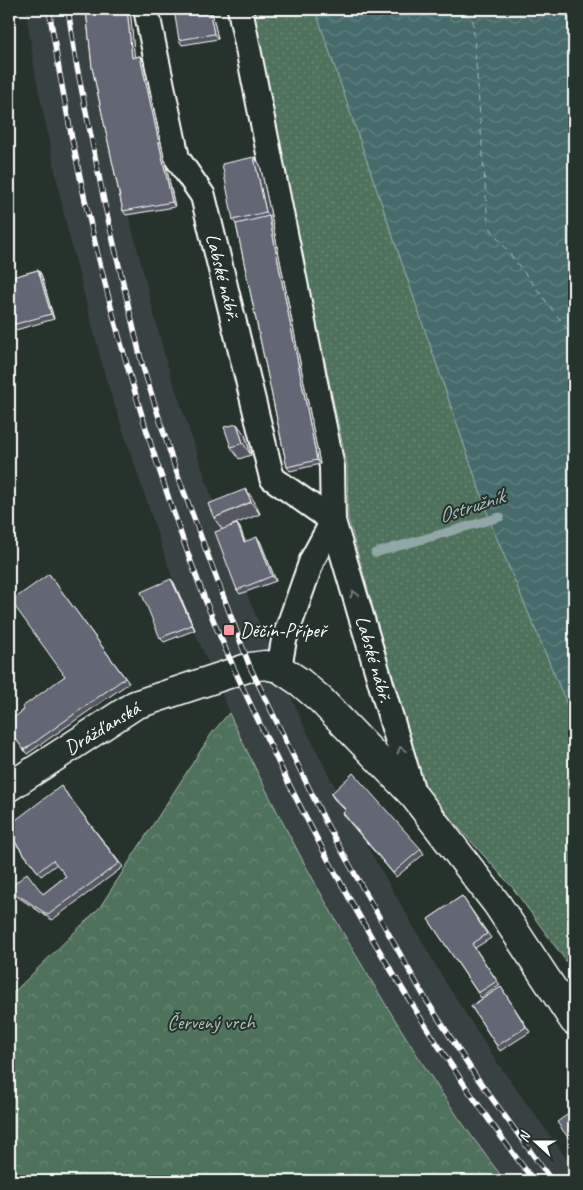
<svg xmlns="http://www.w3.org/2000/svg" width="583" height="1190" font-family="Caveat,sans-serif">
  <defs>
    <pattern id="green-dots" width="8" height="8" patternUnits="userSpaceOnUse" patternTransform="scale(1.25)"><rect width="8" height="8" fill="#50725c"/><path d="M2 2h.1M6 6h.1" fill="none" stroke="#6a8774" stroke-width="1.8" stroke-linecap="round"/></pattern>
    <pattern id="forest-crowns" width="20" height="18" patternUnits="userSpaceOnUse" patternTransform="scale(1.25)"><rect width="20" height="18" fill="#50725c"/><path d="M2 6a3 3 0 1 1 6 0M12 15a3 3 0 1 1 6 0" fill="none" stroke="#6a8774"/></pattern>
    <pattern id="water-waves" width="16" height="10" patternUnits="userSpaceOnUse" patternTransform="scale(1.25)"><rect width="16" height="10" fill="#476b6b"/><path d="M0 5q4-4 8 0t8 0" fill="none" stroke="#638181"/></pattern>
  </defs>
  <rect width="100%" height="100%" fill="#26332d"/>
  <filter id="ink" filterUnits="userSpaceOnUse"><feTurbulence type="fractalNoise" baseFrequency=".02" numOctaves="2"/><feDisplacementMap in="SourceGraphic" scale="10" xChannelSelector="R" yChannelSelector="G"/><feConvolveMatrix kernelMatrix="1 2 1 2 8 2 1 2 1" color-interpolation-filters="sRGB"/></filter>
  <g filter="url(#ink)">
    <polygon fill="#384242" points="26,9 89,9 126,205 166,361 235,567 303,724 348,813 446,983 496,1061 574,1169 574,1181 505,1181 444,1097 392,1016 292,842 247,752 176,589 106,379 65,219 35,72"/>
    <polygon fill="url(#green-dots)" stroke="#a8b8ae" points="251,9 315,9 493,529 574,721 574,972 512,887 423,788 348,518 347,465 259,53"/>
    <path fill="url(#forest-crowns)" stroke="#a8b8ae" d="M229,713c61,132 134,260 214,382 20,30 41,58 62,86h-496v-184l91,-90 112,-174z"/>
    <polygon fill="url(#water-waves)" stroke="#91a6a6" points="315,9 574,9 574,721 493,529"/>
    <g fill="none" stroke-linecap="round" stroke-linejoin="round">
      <polyline stroke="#91a6a6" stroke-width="9" points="375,553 500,517"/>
      <polyline stroke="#acbcbc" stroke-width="1" stroke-dasharray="6 5" stroke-linecap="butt" points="472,9 488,225 574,338"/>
      <defs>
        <g id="minor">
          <polyline points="146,9 177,158 203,196 272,478 333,521"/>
          <polyline points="240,9 332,467 333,521 414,796"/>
          <polyline points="279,668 284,640 312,560 333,521"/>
        </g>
        <polyline id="tertiary" points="9,787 135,705 250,667 265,665 279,668 300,682 321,700 414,796 497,904 574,1021"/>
      </defs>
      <use href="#minor" stroke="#fff" stroke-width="28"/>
      <use href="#tertiary" stroke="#fff" stroke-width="31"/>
      <use href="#minor" stroke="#26332d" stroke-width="24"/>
      <use href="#tertiary" stroke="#26332d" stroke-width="28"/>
      <defs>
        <g id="rail">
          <path d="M49,9c30,195 80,387 149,572 24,65 54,127 84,189 71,144 154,283 252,411"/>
          <polyline points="68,9 76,62 105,206 142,364 175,468 250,667 326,823 425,998 475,1075 552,1181"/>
        </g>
      </defs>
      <use href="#rail" stroke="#fff" stroke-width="5.5"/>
      <use href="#rail" stroke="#26332d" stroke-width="4" stroke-dasharray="11" stroke-linecap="butt"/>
    </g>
    <g fill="#545864" stroke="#fff">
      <polygon points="86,9 130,9 134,57 140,56 143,61 175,207 126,215 123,211 92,67"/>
      <polygon points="202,10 212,13 218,39 182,45 179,40"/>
      <polygon points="254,157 260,165 272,220 320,464 290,471 287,467 236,224 233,220"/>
      <polygon points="38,270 41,274 54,319 9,332 9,278"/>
      <polygon points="245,435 251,455 239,459 231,447"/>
      <polygon points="254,501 260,514 230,526 237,524 240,528 245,542 260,541 276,581 240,594 237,590 222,529 214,518"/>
      <polygon points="49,574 129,683 27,754 9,730 23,710 65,676"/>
      <polygon points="171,579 174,583 195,630 164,642 160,638"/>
      <polygon points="61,786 123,867 52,920 12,893 9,889 43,894 66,876 57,864 41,876 9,835"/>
      <polygon points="331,794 421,849 424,854 396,877 346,818 343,813 346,811 334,799"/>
      <polygon points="462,896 491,938 475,948 500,985 481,998 428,919"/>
      <polygon points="501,987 530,1032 500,1051 471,1006"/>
    </g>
    <g fill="#454751" stroke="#fff">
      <polygon points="127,9 130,9 135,62 132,58"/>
      <polygon points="209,9 212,13 218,39 214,34"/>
      <polygon points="140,56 143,61 175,207 172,202"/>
      <polygon points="254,157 260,165 272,220 320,464 317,460 269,216 266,212"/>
      <polygon points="38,270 41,274 54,319 51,314"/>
      <polygon points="237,424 245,435 251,455 243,443"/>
      <polygon points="246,489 254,501 260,514 251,502"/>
      <polygon points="237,524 240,528 247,547 244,542"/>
      <polygon points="257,537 260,541 276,581 272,576"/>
      <polygon points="171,579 174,583 195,630 192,625"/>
      <polygon points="9,652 12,656 9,667"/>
    </g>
    <g fill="#626674" stroke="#fff">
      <polygon points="86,9 127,9 132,58 140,56 172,202 123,211 92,67"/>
      <polygon points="182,9 200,9 200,10 209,9 214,34 179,40 174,10"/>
      <polygon points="254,157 266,212 233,220 222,164"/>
      <polygon points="269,216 317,460 287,467 236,224"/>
      <polygon points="38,270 51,314 9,326 9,278"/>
      <polygon points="237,424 243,443 231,447 224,427"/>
      <polygon points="246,489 251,502 214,518 208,504"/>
      <polygon points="237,524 244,542 257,537 272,576 237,590 215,532"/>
      <polygon points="49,574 125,678 24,750 9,730 9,721 24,710 22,707 65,676 11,601"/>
      <polygon points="171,579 192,625 160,638 141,592"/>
      <polygon points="353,773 421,849 393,873 343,813 346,810 331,794"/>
      <polygon points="61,786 119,863 48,915 9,889 27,873 43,894 66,876 53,860 38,872 9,834 9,825"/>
      <polygon points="462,896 487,934 472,944 497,981 478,993 428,919"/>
      <polygon points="501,987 526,1027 497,1046 471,1006"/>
      <polygon points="574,1110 574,1146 557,1122"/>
    </g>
    <defs><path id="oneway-chevron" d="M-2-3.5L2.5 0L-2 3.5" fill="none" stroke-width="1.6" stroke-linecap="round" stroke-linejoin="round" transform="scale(1.25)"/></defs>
    <g stroke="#727a76">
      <use href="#oneway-chevron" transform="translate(354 594) rotate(-106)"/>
      <use href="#oneway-chevron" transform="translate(401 750) rotate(-106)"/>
    </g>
  </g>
  <rect fill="#ff9aa2" stroke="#26332d" stroke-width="2" x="223" y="624" width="12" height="12" rx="2.5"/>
  <g text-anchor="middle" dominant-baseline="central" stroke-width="4" stroke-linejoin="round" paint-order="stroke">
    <g font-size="20" fill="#fff" stroke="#26332d">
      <text transform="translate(223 277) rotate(76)">Labské nábř.</text>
      <text transform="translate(374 659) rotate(74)">Labské nábř.</text>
      <text transform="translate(102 728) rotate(-31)">Drážďanská</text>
    </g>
    <g font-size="20" fill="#fff" stroke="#26332d" text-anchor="start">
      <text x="240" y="630">Děčín-Přípeř</text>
    </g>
    <g font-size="20" fill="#b0c0b6" stroke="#26332d">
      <text x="211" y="1022">Červený vrch</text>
    </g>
    <g font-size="21" font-style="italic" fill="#acbcbc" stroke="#26332d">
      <text transform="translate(471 506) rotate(-18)">Ostružník</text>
    </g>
  </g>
  <rect width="583" height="1190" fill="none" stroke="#26332d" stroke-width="30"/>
  <rect x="15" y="15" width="553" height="1160" fill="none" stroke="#fff" stroke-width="2" filter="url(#ink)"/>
  <g transform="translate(536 1142) rotate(291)" stroke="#26332d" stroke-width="4" paint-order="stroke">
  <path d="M0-4L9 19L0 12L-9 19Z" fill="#ffffff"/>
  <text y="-8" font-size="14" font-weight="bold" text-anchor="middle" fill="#ffffff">N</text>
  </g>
</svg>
